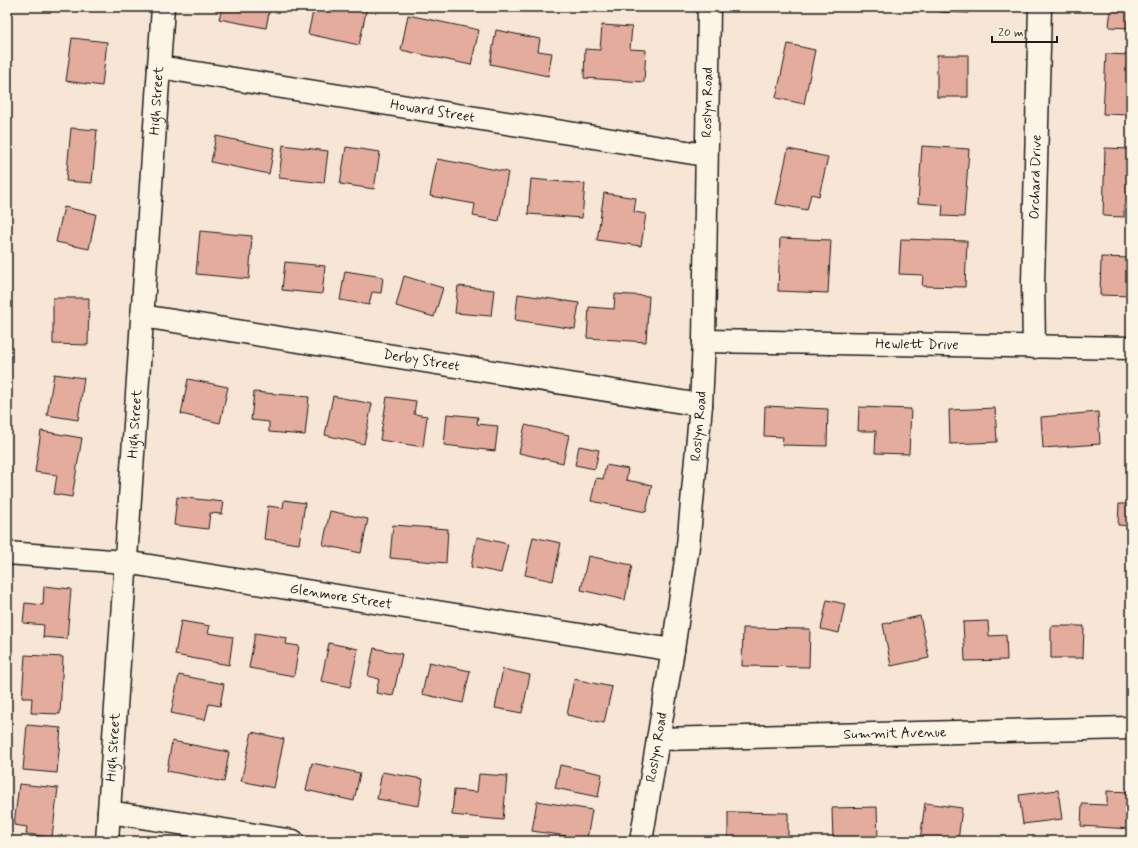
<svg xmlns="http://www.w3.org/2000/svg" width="1138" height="848" font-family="Mynerve,sans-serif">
  <rect width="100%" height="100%" fill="#f7e6d6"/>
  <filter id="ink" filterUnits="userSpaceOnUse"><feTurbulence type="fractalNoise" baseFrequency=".025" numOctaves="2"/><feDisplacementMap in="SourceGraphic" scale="8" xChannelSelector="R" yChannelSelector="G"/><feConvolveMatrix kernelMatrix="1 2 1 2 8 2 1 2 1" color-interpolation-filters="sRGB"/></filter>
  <g filter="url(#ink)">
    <g fill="#e4ac9c" stroke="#1c1c1c">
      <polygon points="222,7 270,7 266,28 219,19"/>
      <polygon points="314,7 367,7 359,45 308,34"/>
      <polygon points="940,7 968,7 968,13 940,12"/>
      <polygon points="1111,7 1131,7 1131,28 1109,27"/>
      <polygon points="408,15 479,30 471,65 401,50"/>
      <polygon points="602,25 632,27 630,49 646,50 644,82 584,78 585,49 600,50"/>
      <polygon points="496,30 540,39 538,51 552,53 548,76 490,64"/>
      <polygon points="72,38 107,42 102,86 66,81"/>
      <polygon points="788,44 815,50 804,104 776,98"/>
      <polygon points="1106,54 1131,55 1131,115 1103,114"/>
      <rect x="937" y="55" width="31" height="42"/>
      <polygon points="71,128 97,130 92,183 66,181"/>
      <polygon points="216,136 274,148 269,174 211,162"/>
      <polygon points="283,145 328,151 324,183 279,178"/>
      <polygon points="922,146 969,149 964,217 942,216 943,205 918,203"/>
      <polygon points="346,147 380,152 374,189 340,184"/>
      <polygon points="1105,148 1130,149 1131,205 1124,205 1124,217 1103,216"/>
      <polygon points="788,149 828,157 819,196 811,194 807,210 776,204"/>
      <polygon points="437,159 508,172 499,221 473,216 475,204 430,196"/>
      <polygon points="531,179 585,184 582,218 528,214"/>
      <polygon points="604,193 636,198 634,212 646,214 641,246 597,240"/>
      <polygon points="64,207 96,214 89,249 56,242"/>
      <polygon points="200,231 252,236 249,279 196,274"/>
      <polygon points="780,238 831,240 828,293 778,291"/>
      <polygon points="901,239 967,241 965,287 922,286 923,275 899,274"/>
      <polygon points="1101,257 1131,258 1131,296 1100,295"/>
      <polygon points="285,262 325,266 322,294 282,290"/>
      <polygon points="345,271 383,277 381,293 372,292 369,305 340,300"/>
      <polygon points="404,276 443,288 434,317 396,306"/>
      <polygon points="458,286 494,290 491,316 455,313"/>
      <polygon points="518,294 579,303 575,329 515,320"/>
      <polygon points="615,294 649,296 646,342 587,338 589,307 614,309"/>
      <polygon points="53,298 89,298 88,345 53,344"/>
      <polygon points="54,374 84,378 78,420 47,415"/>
      <polygon points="188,379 228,387 220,423 181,414"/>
      <polygon points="254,392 309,397 305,435 269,432 269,422 251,420"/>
      <polygon points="333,396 372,404 364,444 325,435"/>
      <polygon points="387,397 416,401 414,414 427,416 423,447 380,440"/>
      <polygon points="765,406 828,409 827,446 782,445 783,437 764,436"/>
      <polygon points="859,407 911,409 909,454 875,453 876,431 858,431"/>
      <polygon points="995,408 997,442 950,444 949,410"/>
      <polygon points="1098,412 1100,444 1043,448 1041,417"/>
      <polygon points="447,414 478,417 477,424 498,426 495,451 444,445"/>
      <polygon points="525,425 569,435 563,463 519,453"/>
      <polygon points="41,431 82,438 72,497 54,494 57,475 35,472"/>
      <polygon points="579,446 599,450 595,469 575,465"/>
      <polygon points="606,465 628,469 626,480 652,485 646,512 591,501 596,478 603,479"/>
      <polygon points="177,497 224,502 222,514 210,513 208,529 174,525"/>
      <polygon points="284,500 305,503 299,544 264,539 268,506 283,508"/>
      <polygon points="1119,504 1131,504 1131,526 1118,525"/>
      <polygon points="330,511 368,519 361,553 323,545"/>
      <polygon points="393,525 448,529 446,563 390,558"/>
      <polygon points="477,537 508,544 501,573 471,567"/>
      <polygon points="533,537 561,543 553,581 525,575"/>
      <polygon points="588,556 632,565 625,600 581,590"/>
      <polygon points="44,586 71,589 67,639 43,637 44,625 23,623 25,603 43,605"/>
      <polygon points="827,600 845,604 839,633 821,629"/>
      <polygon points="920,616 929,658 891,666 883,624"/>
      <polygon points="181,621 210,626 208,633 233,637 229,665 175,655"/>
      <polygon points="988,621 989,636 1006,635 1007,660 965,661 963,622"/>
      <polygon points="1051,626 1084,626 1083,658 1051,658"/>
      <polygon points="743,628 810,629 809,667 742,666"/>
      <polygon points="255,633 287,638 286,644 299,646 294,676 249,668"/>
      <polygon points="329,643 358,649 350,687 321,681"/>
      <polygon points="374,648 402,654 393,696 376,693 379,679 368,676"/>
      <polygon points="25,655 63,657 60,714 31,713 32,698 22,698"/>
      <polygon points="429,662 470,671 463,703 422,694"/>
      <polygon points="503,669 530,675 522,713 495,708"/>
      <polygon points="179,675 224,684 220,706 209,704 205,720 171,713"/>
      <polygon points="574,679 612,687 604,723 567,715"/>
      <polygon points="27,725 61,728 57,773 23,770"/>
      <polygon points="252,732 284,739 274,788 241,781"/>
      <polygon points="172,741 229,752 224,782 167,771"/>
      <polygon points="312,763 360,773 354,801 306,790"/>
      <polygon points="560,765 602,774 598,797 555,788"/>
      <polygon points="382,772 423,779 419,806 377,799"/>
      <polygon points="479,774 507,776 503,820 452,815 454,790 477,792"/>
      <polygon points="19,784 58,788 52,837 26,834 27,827 14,825"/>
      <polygon points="1058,790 1062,819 1023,824 1019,795"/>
      <polygon points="1107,791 1131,792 1131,829 1081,826 1082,804 1107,805"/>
      <polygon points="537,801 592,810 587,839 532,831"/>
      <polygon points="925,803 962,808 958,841 920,840"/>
      <polygon points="877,807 878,841 833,841 832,808"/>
      <polygon points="728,812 788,813 788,841 728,841"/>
    </g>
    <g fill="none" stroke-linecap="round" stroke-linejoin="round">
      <defs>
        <g id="minor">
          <path id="s1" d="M159,67l546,88"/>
          <path id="s2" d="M142,316l559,89"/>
          <path id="s3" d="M704,341l427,7"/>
          <path id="s4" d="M1034,347l-1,-65 7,-275"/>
          <path id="s5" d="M7,553l118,9 548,88"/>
          <path id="s6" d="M658,739l473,-11"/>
          <polyline points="109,812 293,841"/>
          <path id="s7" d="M107,841l56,-834"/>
        </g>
        <g id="major">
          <path id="s8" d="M641,841l32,-191 15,-104 13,-141 3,-64 5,-334"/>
        </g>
      </defs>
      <use href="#minor" stroke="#1c1c1c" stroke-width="25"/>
      <use href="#major" stroke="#1c1c1c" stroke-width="25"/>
      <use href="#minor" stroke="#fcf5e5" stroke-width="22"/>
      <use href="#major" stroke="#fcf5e5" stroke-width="22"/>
    </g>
  </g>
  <g text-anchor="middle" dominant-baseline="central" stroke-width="3" stroke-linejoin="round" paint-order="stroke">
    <g font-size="14" fill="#1c1c1c" stroke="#fcf5e5">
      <text stroke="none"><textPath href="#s7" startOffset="742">High Street</textPath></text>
      <text stroke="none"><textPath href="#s8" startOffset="743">Roslyn Road</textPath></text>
      <text stroke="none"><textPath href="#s1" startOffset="277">Howard Street</textPath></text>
      <text stroke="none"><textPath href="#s4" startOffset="170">Orchard Drive</textPath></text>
      <text stroke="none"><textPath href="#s3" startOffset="213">Hewlett Drive</textPath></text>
      <text stroke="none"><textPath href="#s2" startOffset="283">Derby Street</textPath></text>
      <text stroke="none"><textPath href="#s7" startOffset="418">High Street</textPath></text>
      <text stroke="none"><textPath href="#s8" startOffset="419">Roslyn Road</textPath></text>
      <text stroke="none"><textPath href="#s5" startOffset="337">Glenmore Street</textPath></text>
      <text stroke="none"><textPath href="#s6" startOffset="237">Summit Avenue</textPath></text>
      <text stroke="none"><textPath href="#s7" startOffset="94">High Street</textPath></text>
      <text stroke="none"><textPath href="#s8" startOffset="95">Roslyn Road</textPath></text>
    </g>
  </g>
  <rect width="1138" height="848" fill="none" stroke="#fcf5e5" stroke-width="24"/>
  <rect x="12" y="12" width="1114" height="824" fill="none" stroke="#1c1c1c" stroke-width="1.5" filter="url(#ink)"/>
  <path d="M992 36v6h65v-6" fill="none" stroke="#1c1c1c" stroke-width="2"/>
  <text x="998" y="36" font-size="12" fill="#1c1c1c" stroke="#fcf5e5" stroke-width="3" paint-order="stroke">20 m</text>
</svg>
